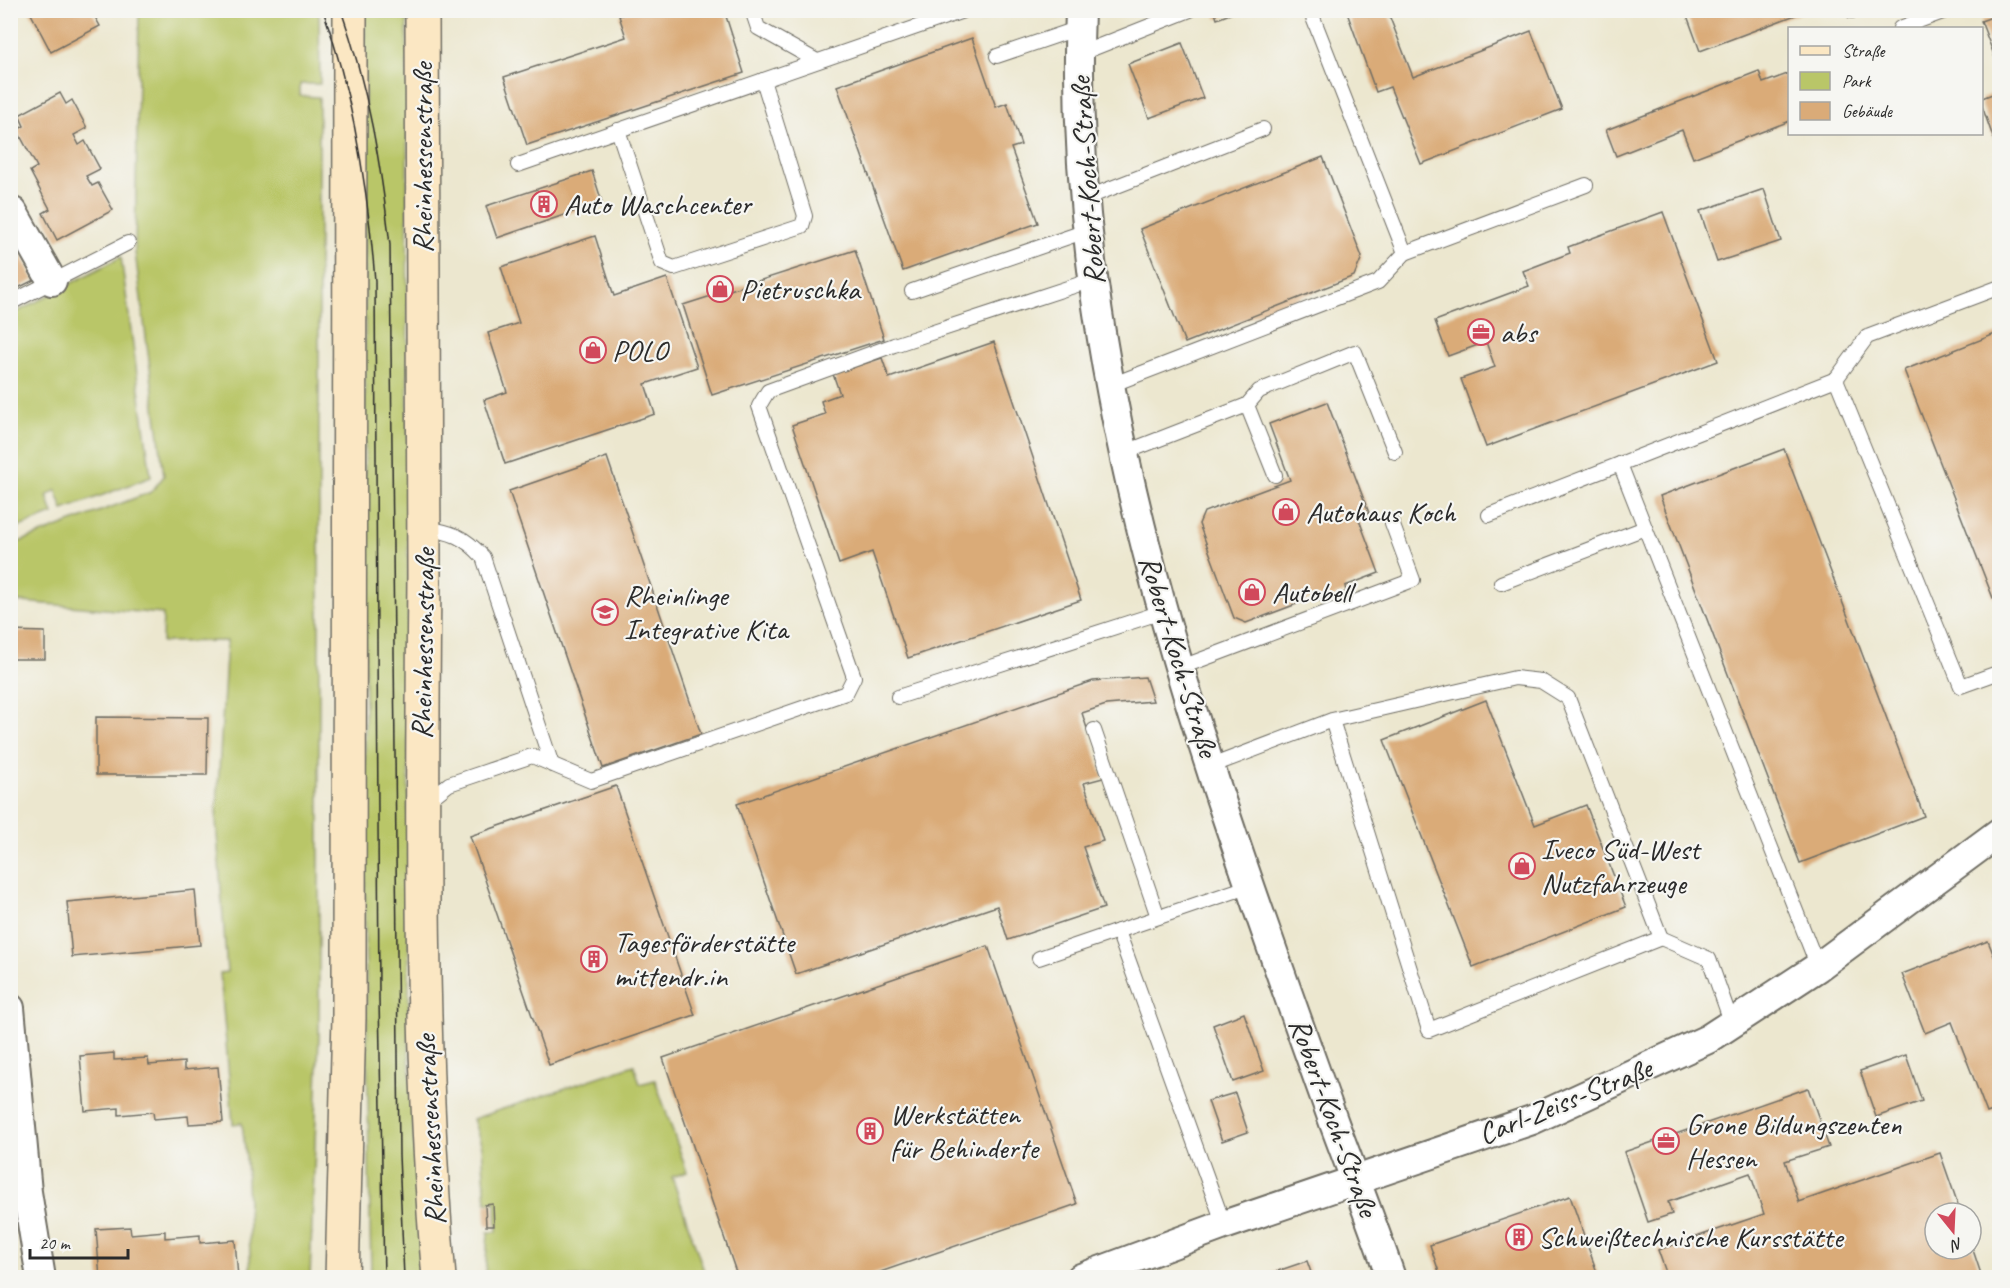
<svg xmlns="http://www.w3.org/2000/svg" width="2010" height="1288" font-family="Caveat,sans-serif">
  <rect width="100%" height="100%" fill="#f6f6f2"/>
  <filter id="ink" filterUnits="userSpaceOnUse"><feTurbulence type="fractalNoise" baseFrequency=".0167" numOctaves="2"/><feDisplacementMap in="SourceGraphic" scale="12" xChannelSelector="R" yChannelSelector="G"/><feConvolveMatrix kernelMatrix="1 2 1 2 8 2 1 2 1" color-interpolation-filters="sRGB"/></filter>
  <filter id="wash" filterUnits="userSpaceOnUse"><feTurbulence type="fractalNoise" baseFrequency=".008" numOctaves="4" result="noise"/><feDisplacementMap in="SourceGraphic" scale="24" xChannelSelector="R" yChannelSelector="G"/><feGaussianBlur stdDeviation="1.35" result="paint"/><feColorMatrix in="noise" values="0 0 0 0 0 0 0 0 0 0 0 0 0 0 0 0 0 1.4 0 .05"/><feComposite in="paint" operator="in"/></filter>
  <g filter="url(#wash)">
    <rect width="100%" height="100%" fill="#ece7cf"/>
    <g fill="#b9c668" stroke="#72784a" stroke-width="1.5">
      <polygon points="139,11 316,10 319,15 320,84 300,84 300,96 319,97 319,1037 310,1277 251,1277 246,1158 242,1123 233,1124 220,973 227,972 216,820 227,641 162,642 163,614 11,601 11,545 151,492 164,476 135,252"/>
      <polygon points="365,11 407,11 409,1054 422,1277 371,1277 365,923"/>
      <polygon points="121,257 151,477 63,510 56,490 47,496 53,514 11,530 11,315"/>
      <polygon points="634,1065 640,1084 655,1080 687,1172 672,1177 706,1277 485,1277 488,1232 497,1232 496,1202 486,1202 482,1147 473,1119"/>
    </g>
    <g id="blocks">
      <g fill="#daab78">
        <polygon points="29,10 91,10 100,26 51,52"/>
        <polygon points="634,10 724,10 744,73 527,145 504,77 626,37 619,16"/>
        <polygon points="1214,10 1238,10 1238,11 1217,19"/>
        <polygon points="1346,10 1387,10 1413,77 1531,31 1562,109 1421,164 1390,87 1376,92"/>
        <polygon points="1685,10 1806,10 1806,11 1700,51"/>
        <polygon points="2000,14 2000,68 1999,68 1981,21"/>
        <polygon points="972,38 996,107 1007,103 1021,145 1011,148 1038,223 903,271 837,86"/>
        <polygon points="1182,43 1203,98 1149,118 1128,64"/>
        <polygon points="1759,71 1763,83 1790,73 1790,121 1693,158 1682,130 1616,156 1606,130"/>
        <polygon points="2000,91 2000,154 1999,154 1982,106 1982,98"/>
        <polygon points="60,93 66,104 72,100 87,128 74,135 79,145 85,141 100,169 86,176 92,186 98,183 113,210 57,240 43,213 50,209 30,171 37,167 17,130 24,126 19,115"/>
        <polygon points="1323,157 1362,257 1354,276 1185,343 1140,229"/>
        <polygon points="592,171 602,202 497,238 486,206"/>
        <polygon points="1764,189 1781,241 1717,262 1700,211"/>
        <polygon points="1663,212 1718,361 1486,447 1461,379 1495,367 1486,342 1448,356 1435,321 1529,286 1523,271 1570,253 1568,247"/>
        <polygon points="595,236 614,296 667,278 697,367 645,384 655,414 505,464 484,400 507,392 488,333 519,323 501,267"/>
        <polygon points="855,250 884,339 712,395 683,305"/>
        <polygon points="20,254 34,280 10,292 10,259"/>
        <polygon points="2000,332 2000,596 1993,598 1904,370"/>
        <polygon points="994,342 1081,600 908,658 872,552 839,564 792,425 825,414 821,401 840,394 833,374 882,358 889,378"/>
        <polygon points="1327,402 1369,513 1358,517 1379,573 1345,586 1346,592 1320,601 1318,596 1246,623 1234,618 1199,524 1204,512 1290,480 1269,424"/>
        <polygon points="1784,449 1924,816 1800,863 1660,496"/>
        <polygon points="607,457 701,734 603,768 509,491"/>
        <polygon points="10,631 45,632 45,659 10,659"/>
        <polygon points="1145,677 1153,701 1106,705 1082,713 1103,778 1084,783 1103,841 1083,847 1104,908 1008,940 997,906 796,974 737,804 1093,681"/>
        <polygon points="1486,700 1535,825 1586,805 1626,907 1473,967 1384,740"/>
        <polygon points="96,717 208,718 207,775 96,775"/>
        <polygon points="616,786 695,1015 549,1065 470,836"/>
        <polygon points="195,890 200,945 72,957 67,902"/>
        <polygon points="1988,941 2000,971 2000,1108 1987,1113 1952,1022 1925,1033 1902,974"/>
        <polygon points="988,946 1077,1204 863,1278 738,1278 663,1058"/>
        <polygon points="1244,1013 1264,1071 1233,1082 1213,1025"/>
        <polygon points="114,1053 114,1060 148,1058 149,1065 184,1062 184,1070 218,1067 223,1122 189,1124 188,1116 154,1119 153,1112 119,1115 119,1108 85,1111 80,1056"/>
        <polygon points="1906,1055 1922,1101 1876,1117 1860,1071"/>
        <polygon points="1808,1088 1829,1147 1785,1161 1799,1202 1940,1153 1961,1213 1935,1213 1935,1249 1971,1249 1971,1244 1981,1274 1971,1278 1668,1278 1658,1250 1764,1214 1750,1173 1668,1202 1672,1214 1648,1222 1624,1152"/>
        <polygon points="1235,1093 1248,1132 1222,1141 1208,1101"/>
        <polygon points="1570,1196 1599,1278 1441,1278 1430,1245"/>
        <polygon points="493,1204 494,1226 486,1226 485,1205"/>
        <polygon points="130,1227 131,1234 165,1231 165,1238 200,1235 200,1243 235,1240 238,1278 100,1278 96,1229"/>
        <polygon points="1307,1261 1313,1278 1260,1278 1260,1277"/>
      </g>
    </g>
  </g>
  <g filter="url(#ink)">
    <use href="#blocks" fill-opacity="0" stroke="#6f6d64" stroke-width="1.5"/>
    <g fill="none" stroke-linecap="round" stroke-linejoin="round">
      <defs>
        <g id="lane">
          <polyline points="752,10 758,28 817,61"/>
          <polyline points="1310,10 1405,253"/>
          <polyline points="1852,11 1853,10"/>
          <polyline points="1900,28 1948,10"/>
          <polyline points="1079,54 1190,10"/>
          <polyline points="997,56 1079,28"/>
          <polyline points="618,130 662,263 674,268 802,226 805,216 763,80"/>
          <polyline points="518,165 966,10"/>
          <polyline points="1086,198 1263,129"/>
          <polyline points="912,291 1089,230"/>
          <polyline points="10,303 128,243"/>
          <polyline points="1836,379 1867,337 2000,287"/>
          <polyline points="1111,385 1378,282 1405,253 1586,185"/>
          <polyline points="1247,405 1275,475"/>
          <polyline points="1126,452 1247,405 1259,391 1355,352 1395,452"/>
          <polyline points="1489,515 1620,464"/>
          <path d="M424,528c27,4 40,8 59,29l69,208"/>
          <polyline points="1501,583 1645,528"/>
          <polyline points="1179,668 1413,580 1392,523"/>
          <polyline points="898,697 1162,612"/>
          <polyline points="1094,730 1158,917"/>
          <polyline points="1211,766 1332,720 1515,678 1541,681 1568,698 1661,938 1429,1030 1332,720"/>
          <polyline points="425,803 449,784 532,756 591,781 846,693 854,677 759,406 768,391 894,345 1092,280"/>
          <polyline points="1118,931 1224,1225"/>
          <polyline points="1661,938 1709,959 1732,1024"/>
          <polyline points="1039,958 1250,886"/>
          <polyline points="1818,967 1620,464 1836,379 1961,686 2000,672"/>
        </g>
        <g id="street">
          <path d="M1080,10c-15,384 127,757 254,1113 19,51 39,102 57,155"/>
          <polyline points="13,212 52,281"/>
          <polyline points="10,1008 27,1192 41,1278"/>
          <polyline points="1081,1278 1224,1225 1532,1120 1708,1039 1818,967 2000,832"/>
        </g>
        <g id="secondary">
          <path d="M422,10c0,189 2,378 2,567 -2,234 -5,468 15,701"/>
          <polyline points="342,1278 349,1017 350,10"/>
        </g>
      </defs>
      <use href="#lane" stroke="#6f6d64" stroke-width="16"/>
      <use href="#street" stroke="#6f6d64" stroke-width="32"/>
      <use href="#secondary" stroke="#6f6d64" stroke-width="36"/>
      <use href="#lane" stroke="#fff" stroke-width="14"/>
      <use href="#street" stroke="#fff" stroke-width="28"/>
      <use href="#secondary" stroke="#fbe7c3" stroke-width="33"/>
      <g stroke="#2b2b2b" stroke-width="1.5">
        <path d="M323,10c31,88 45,179 52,271l4,717 5,280"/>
        <path d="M341,10c27,77 40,155 49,235l9,910 5,123"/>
      </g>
    </g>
  </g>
  <defs>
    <symbol id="building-ring" viewBox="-11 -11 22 22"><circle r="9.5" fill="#f6f6f2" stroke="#d1495b" stroke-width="1.5"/><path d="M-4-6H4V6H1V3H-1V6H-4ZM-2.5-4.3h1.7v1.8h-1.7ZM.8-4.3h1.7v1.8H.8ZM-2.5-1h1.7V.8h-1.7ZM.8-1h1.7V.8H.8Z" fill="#d1495b"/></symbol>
    <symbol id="shop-ring" viewBox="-11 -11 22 22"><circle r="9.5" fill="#f6f6f2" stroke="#d1495b" stroke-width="1.5"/><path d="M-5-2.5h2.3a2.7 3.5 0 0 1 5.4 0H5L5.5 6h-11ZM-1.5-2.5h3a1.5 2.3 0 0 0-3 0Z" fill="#d1495b"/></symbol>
    <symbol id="office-ring" viewBox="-11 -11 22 22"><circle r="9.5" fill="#f6f6f2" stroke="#d1495b" stroke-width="1.5"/><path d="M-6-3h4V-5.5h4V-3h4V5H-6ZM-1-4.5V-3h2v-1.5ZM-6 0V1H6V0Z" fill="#d1495b"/></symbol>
    <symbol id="school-ring" viewBox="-11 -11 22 22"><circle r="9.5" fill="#f6f6f2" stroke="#d1495b" stroke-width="1.5"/><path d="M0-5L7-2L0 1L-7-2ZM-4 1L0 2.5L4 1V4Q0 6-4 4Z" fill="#d1495b"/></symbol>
  </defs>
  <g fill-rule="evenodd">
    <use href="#building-ring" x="529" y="189" width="30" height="30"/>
    <use href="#shop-ring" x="705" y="274" width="30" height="30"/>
    <use href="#office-ring" x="1466" y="317" width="30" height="30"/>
    <use href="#shop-ring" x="578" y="335" width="30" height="30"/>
    <use href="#shop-ring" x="1271" y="497" width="30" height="30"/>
    <use href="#shop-ring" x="1237" y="577" width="30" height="30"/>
    <use href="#school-ring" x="590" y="597" width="30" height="30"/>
    <use href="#shop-ring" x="1507" y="851" width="30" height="30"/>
    <use href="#building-ring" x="579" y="944" width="30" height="30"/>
    <use href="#building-ring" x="855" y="1116" width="30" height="30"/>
    <use href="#office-ring" x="1651" y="1126" width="30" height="30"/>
    <use href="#building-ring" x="1504" y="1222" width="30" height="30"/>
  </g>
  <g text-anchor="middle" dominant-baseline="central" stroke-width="4.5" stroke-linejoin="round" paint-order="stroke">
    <g font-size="30" fill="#2b2b2b" stroke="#f6f6f2">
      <text transform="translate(422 158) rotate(-90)">Rheinhessenstraße</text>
      <text transform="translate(1087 181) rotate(-94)">Robert-Koch-Straße</text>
      <text transform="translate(423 644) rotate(-89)">Rheinhessenstraße</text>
      <text transform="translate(1179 656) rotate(73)">Robert-Koch-Straße</text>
      <text transform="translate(1565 1101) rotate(-22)">Carl-Zeiss-Straße</text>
      <text transform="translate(1334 1117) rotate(70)">Robert-Koch-Straße</text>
      <text transform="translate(430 1130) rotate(-93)">Rheinhessenstraße</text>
    </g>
    <g font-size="30" fill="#2b2b2b" stroke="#f6f6f2" text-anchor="start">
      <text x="564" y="204">Auto Waschcenter</text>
      <text x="740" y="289">Pietruschka</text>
      <text x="1500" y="332">abs</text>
      <text x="612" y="350">POLO</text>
      <text x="1306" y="512">Autohaus Koch</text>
      <text x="1272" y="592">Autobell</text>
      <text x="624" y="595">Rheinlinge<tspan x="624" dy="34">Integrative Kita</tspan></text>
      <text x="1541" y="849">Iveco Süd-West<tspan x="1541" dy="34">Nutzfahrzeuge</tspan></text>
      <text x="614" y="942">Tagesförderstätte<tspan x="614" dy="34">mittendr.in</tspan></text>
      <text x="890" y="1114">Werkstätten<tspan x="890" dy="34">für Behinderte</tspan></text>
      <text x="1686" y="1124">Grone Bildungszenten<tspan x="1686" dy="34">Hessen</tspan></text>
      <text x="1538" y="1237">Schweißtechnische Kursstätte</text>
    </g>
  </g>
  <rect width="2010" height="1288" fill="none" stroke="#f6f6f2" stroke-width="36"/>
  <rect x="1788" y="27" width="195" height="108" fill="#f6f6f2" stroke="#a5a5a2" stroke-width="1.5"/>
  <rect x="1800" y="46" width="30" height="9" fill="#fbe7c3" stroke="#a5a5a2" stroke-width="1.5"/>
  <text x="1842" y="57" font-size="18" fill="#2b2b2b">Straße</text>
  <rect x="1800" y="72" width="30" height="18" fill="#b9c668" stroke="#a5a5a2" stroke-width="1.5"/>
  <text x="1842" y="87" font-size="18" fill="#2b2b2b">Park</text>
  <rect x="1800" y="102" width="30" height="18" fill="#daab78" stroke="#a5a5a2" stroke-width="1.5"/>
  <text x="1842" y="117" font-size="18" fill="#2b2b2b">Gebäude</text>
  <g transform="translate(1953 1231) rotate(162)"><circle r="28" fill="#f6f6f2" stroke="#a5a5a2" stroke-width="1.5"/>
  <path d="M0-4.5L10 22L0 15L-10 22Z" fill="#d1495b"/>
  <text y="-9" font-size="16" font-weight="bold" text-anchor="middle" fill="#2b2b2b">N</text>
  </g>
  <path d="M30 1249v9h98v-9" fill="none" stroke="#2b2b2b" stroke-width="3"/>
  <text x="39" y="1249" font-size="18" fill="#2b2b2b" stroke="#f6f6f2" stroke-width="4.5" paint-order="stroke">20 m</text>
</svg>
